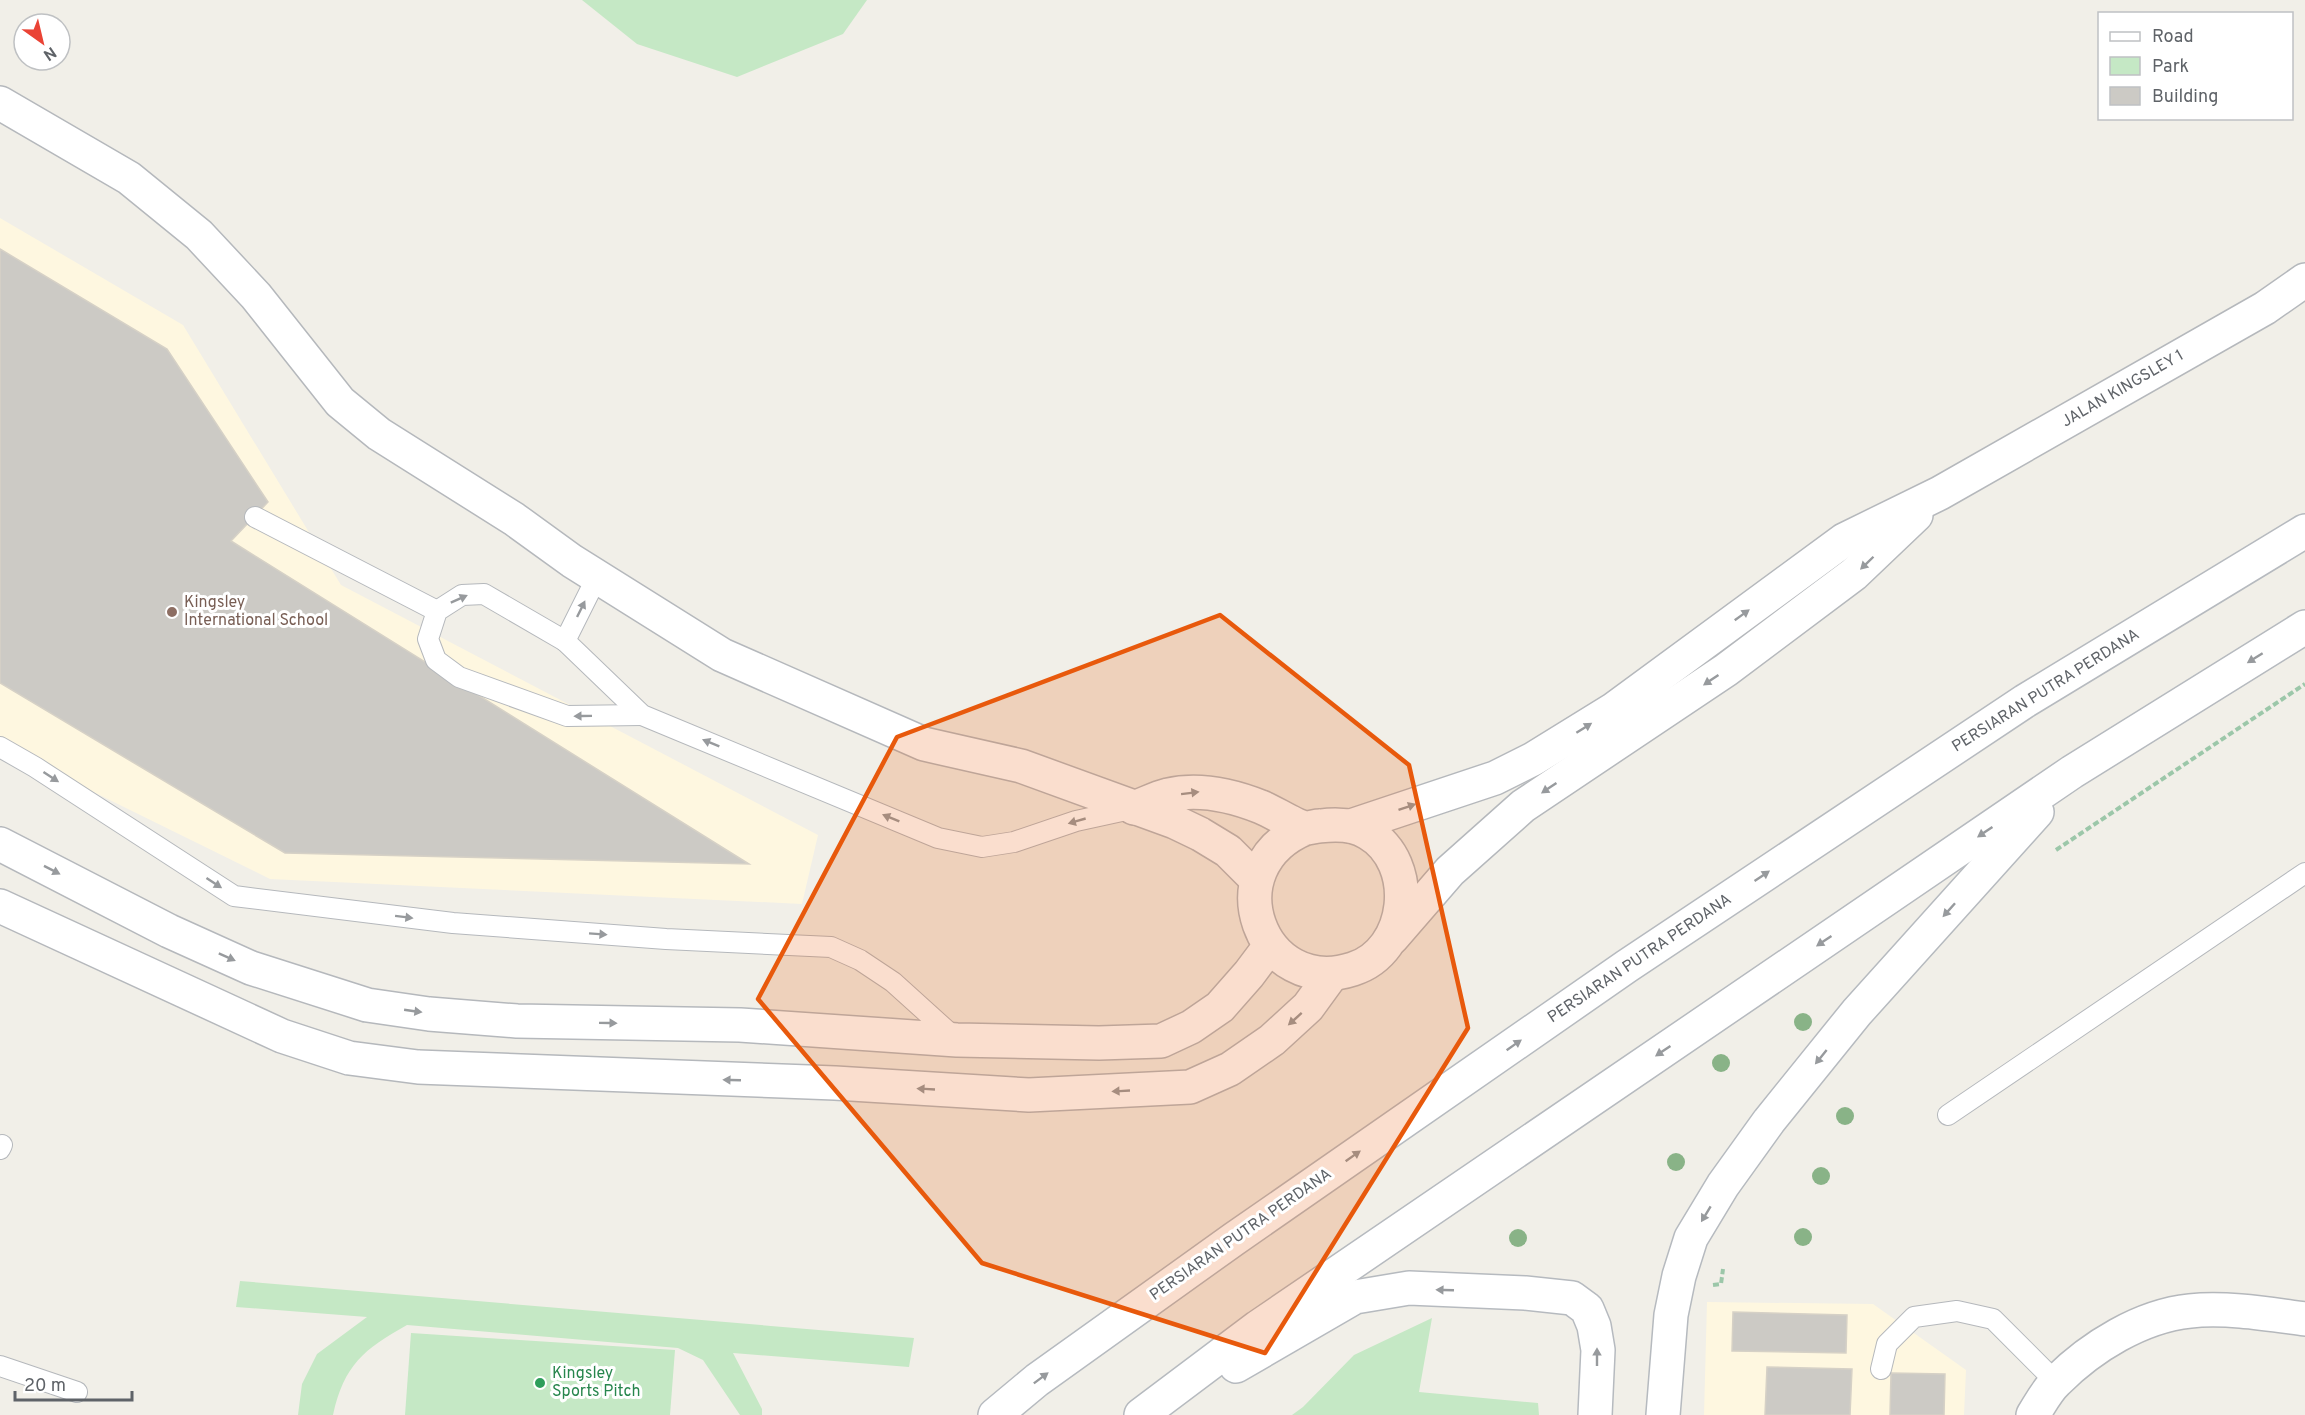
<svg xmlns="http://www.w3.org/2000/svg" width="2305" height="1415" font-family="Overpass,sans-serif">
  <rect width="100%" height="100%" fill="#f1efe8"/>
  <g fill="#fef7e0">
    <polygon points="0,218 183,325 341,585 818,835 802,904 270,879 0,746"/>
    <polygon points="1707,1302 1873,1304 1966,1370 1964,1415 1704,1415"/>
  </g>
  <g fill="#c5e8c5">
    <polygon points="582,0 867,0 843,34 737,77 637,44"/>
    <path d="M240,1281l674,57 -5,29 -176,-14 29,56v6h-22l-37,-55 -25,-12 -271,-23c-43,24 -63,40 -74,90h-35l4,-31 15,-30 50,-37 -131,-10z"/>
    <polygon points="1432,1318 1419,1392 1538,1403 1539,1415 1292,1415 1303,1407 1354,1355"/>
    <polygon points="411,1333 675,1350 670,1415 405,1415"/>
  </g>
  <g fill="#cccac5" stroke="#d6d1c6" stroke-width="1.5">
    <polygon points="0,249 167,349 268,502 231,541 749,864 285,853 0,683"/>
    <polygon points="1733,1312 1847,1315 1846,1353 1732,1351"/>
    <polygon points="1767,1367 1852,1369 1850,1415 1765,1415"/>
    <polygon points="1891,1373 1945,1374 1944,1415 1890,1415"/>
  </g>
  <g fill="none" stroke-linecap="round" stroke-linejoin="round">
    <defs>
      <g id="lane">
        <polyline points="255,517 437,611"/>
        <polyline points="598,575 565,641 642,715 938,838 982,847 1014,842 1076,821 1131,809"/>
        <polyline points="565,641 484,594 462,595 437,611 428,639 436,660 459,677 567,716 642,715"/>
        <polyline points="0,747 35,767 234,896 453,923 666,939 831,947 860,960 893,982 955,1038"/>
        <polyline points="1948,1115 2305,873"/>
        <polyline points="0,1149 2,1145"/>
        <polyline points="0,1366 77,1392"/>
        <polyline points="1881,1369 1887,1344 1914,1317 1957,1311 1993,1319 2056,1382"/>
      </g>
      <g id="street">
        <polyline points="0,103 129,178 199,235 256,296 340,402 379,434 514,519 572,561 722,655 924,744 1021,766 1175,822 1200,834 1228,851 1256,879"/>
        <path d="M1134,808c11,-4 22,-10 34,-13 31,-7 63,0 93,12 11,4 35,20 45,21 4,0 9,-2 14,-2 16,-2 34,-2 48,7 51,30 42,118 -15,136 -92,30 -142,-102 -47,-141"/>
        <polyline points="1351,826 1495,778 1533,759 1614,709 1844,540 1940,493 2265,308 2305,280"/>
        <polyline points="0,844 169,931 251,968 367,1005 429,1014 517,1021 740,1025 957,1040 1099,1043 1161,1041 1191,1027 1220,1007 1249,974 1270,946"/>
        <polyline points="0,906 282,1036 349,1058 418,1067 835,1083 1029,1095 1190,1087 1230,1069 1272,1040 1308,1007 1332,974"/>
        <polyline points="1392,938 1450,871 1523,806 1726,670 1854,574 1916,515"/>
        <path d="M2033,1415c7,-11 14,-25 24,-34 34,-34 84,-65 133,-70 36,-4 78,3 115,8"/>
      </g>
      <g id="secondary">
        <polyline points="1236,1366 1355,1297 1409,1288 1525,1293 1572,1298 1587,1309 1594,1326 1598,1350 1595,1415"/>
        <polyline points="995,1415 1037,1380 1234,1239 1627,966 2025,701 2305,531"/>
        <polyline points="1141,1415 1258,1327 2072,772 2305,627"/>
        <polyline points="1663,1415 1671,1315 1679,1276 1691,1238 1723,1185 1769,1121 1857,1012 2037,812"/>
      </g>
    </defs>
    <use href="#lane" stroke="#b5b8bc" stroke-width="22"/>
    <use href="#street" stroke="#b5b8bc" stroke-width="36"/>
    <use href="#secondary" stroke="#b6babf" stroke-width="36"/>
    <g stroke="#9cc7a9" stroke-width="4" stroke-dasharray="6 3" stroke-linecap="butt">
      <polyline points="2056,850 2305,684"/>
      <polyline points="1713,1285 1721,1284 1723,1269"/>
    </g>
    <use href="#lane" stroke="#fff" stroke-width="20"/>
    <use href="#street" stroke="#fff" stroke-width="33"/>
    <use href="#secondary" stroke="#fff" stroke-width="33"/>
  </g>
  <g fill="#89b387">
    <circle cx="1803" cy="1022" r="9"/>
    <circle cx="1721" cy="1063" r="9"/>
    <circle cx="1845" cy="1116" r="9"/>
    <circle cx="1676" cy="1162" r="9"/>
    <circle cx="1821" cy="1176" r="9"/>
    <circle cx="1803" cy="1237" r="9"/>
    <circle cx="1518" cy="1238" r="9"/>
  </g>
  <defs><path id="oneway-solid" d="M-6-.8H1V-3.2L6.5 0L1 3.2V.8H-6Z" transform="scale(1.5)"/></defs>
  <g fill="#979a9d">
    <use href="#oneway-solid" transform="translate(1867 563) rotate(136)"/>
    <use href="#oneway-solid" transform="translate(459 599) rotate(-24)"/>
    <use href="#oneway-solid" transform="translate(581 609) rotate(-64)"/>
    <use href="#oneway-solid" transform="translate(1742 615) rotate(-36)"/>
    <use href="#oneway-solid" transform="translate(2255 658) rotate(148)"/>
    <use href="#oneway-solid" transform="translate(1711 680) rotate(146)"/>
    <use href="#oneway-solid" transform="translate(583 716) rotate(179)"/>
    <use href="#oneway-solid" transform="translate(1584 728) rotate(-32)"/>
    <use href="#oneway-solid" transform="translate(711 743) rotate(-158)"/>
    <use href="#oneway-solid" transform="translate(51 777) rotate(33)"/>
    <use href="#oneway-solid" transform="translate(1549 788) rotate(146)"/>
    <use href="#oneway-solid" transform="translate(1190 793) rotate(-7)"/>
    <use href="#oneway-solid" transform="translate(1407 807) rotate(-19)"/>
    <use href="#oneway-solid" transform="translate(891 818) rotate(-158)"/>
    <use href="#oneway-solid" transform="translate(1077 821) rotate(164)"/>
    <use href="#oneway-solid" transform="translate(1985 832) rotate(146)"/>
    <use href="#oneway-solid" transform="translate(52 870) rotate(27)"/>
    <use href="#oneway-solid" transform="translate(1762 876) rotate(-34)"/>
    <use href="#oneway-solid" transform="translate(214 883) rotate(33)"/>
    <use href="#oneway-solid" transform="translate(1949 910) rotate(132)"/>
    <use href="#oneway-solid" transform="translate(404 917) rotate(7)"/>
    <use href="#oneway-solid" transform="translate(598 934) rotate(4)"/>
    <use href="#oneway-solid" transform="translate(1824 941) rotate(146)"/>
    <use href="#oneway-solid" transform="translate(227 957) rotate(24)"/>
    <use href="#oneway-solid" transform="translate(413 1011) rotate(8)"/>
    <use href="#oneway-solid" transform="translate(1295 1019) rotate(138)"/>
    <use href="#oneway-solid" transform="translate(608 1023) rotate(1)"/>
    <use href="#oneway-solid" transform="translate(1514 1045) rotate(-35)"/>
    <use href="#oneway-solid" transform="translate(1663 1051) rotate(146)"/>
    <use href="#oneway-solid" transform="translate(1821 1057) rotate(129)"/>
    <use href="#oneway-solid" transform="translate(732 1080) rotate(-178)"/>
    <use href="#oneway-solid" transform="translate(926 1089) rotate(-177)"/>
    <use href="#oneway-solid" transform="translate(1121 1091) rotate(177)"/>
    <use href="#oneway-solid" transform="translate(1353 1156) rotate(-35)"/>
    <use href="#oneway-solid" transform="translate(1706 1214) rotate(121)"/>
    <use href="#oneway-solid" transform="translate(1445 1290) rotate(-178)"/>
    <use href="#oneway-solid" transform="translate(1597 1357) rotate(-90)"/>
    <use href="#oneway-solid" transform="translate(1041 1378) rotate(-37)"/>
  </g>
  <path fill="#e8590c" fill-opacity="0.2" stroke="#e8590c" stroke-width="4.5" stroke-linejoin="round" d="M1220,615l189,150 59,263 -203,325 -283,-90 -224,-264 139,-262z"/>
  <circle fill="#8d6e63" stroke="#fff" stroke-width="2" cx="172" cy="612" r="6"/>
  <circle fill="#2e9e5b" stroke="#fff" stroke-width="2" cx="540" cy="1383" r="6"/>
  <g text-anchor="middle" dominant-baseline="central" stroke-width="6" stroke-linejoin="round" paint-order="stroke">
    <g font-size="16" fill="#5f6368" stroke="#fff">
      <text transform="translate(2123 389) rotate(-30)">JALAN KINGSLEY 1</text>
      <text transform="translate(2046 691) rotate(-32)">PERSIARAN PUTRA PERDANA</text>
      <text transform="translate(1640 959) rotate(-34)">PERSIARAN PUTRA PERDANA</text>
      <text transform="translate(1241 1235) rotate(-35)">PERSIARAN PUTRA PERDANA</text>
    </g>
    <g font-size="16" fill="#785e54" stroke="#fff" text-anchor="start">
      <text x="184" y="603">Kingsley<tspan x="184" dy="18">International School</tspan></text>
    </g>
    <g font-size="16" fill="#27864d" stroke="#fff" text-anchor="start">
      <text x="552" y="1374">Kingsley<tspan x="552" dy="18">Sports Pitch</tspan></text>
    </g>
  </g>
  <rect x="2098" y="12" width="195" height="108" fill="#ffffff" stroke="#bfc1c3" stroke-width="1.5"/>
  <rect x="2110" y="32" width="30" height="9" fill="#ffffff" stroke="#bfc1c3" stroke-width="1.5"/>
  <text x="2152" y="42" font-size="18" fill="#5f6368">Road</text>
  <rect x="2110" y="57" width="30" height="18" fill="#c5e8c5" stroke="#bfc1c3" stroke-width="1.5"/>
  <text x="2152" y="72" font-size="18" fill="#5f6368">Park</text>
  <rect x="2110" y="87" width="30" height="18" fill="#cccac5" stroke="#bfc1c3" stroke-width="1.5"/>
  <text x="2152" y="102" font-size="18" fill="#5f6368">Building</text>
  <g transform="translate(42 42) rotate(146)"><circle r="28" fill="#ffffff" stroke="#bfc1c3" stroke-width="1.5"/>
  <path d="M0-4.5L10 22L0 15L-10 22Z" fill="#ea4335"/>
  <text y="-9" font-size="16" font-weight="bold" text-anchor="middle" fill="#5f6368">N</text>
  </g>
  <path d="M15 1391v9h117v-9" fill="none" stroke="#5f6368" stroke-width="3"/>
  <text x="24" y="1391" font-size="18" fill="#5f6368" stroke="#ffffff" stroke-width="4.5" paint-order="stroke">20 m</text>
</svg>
